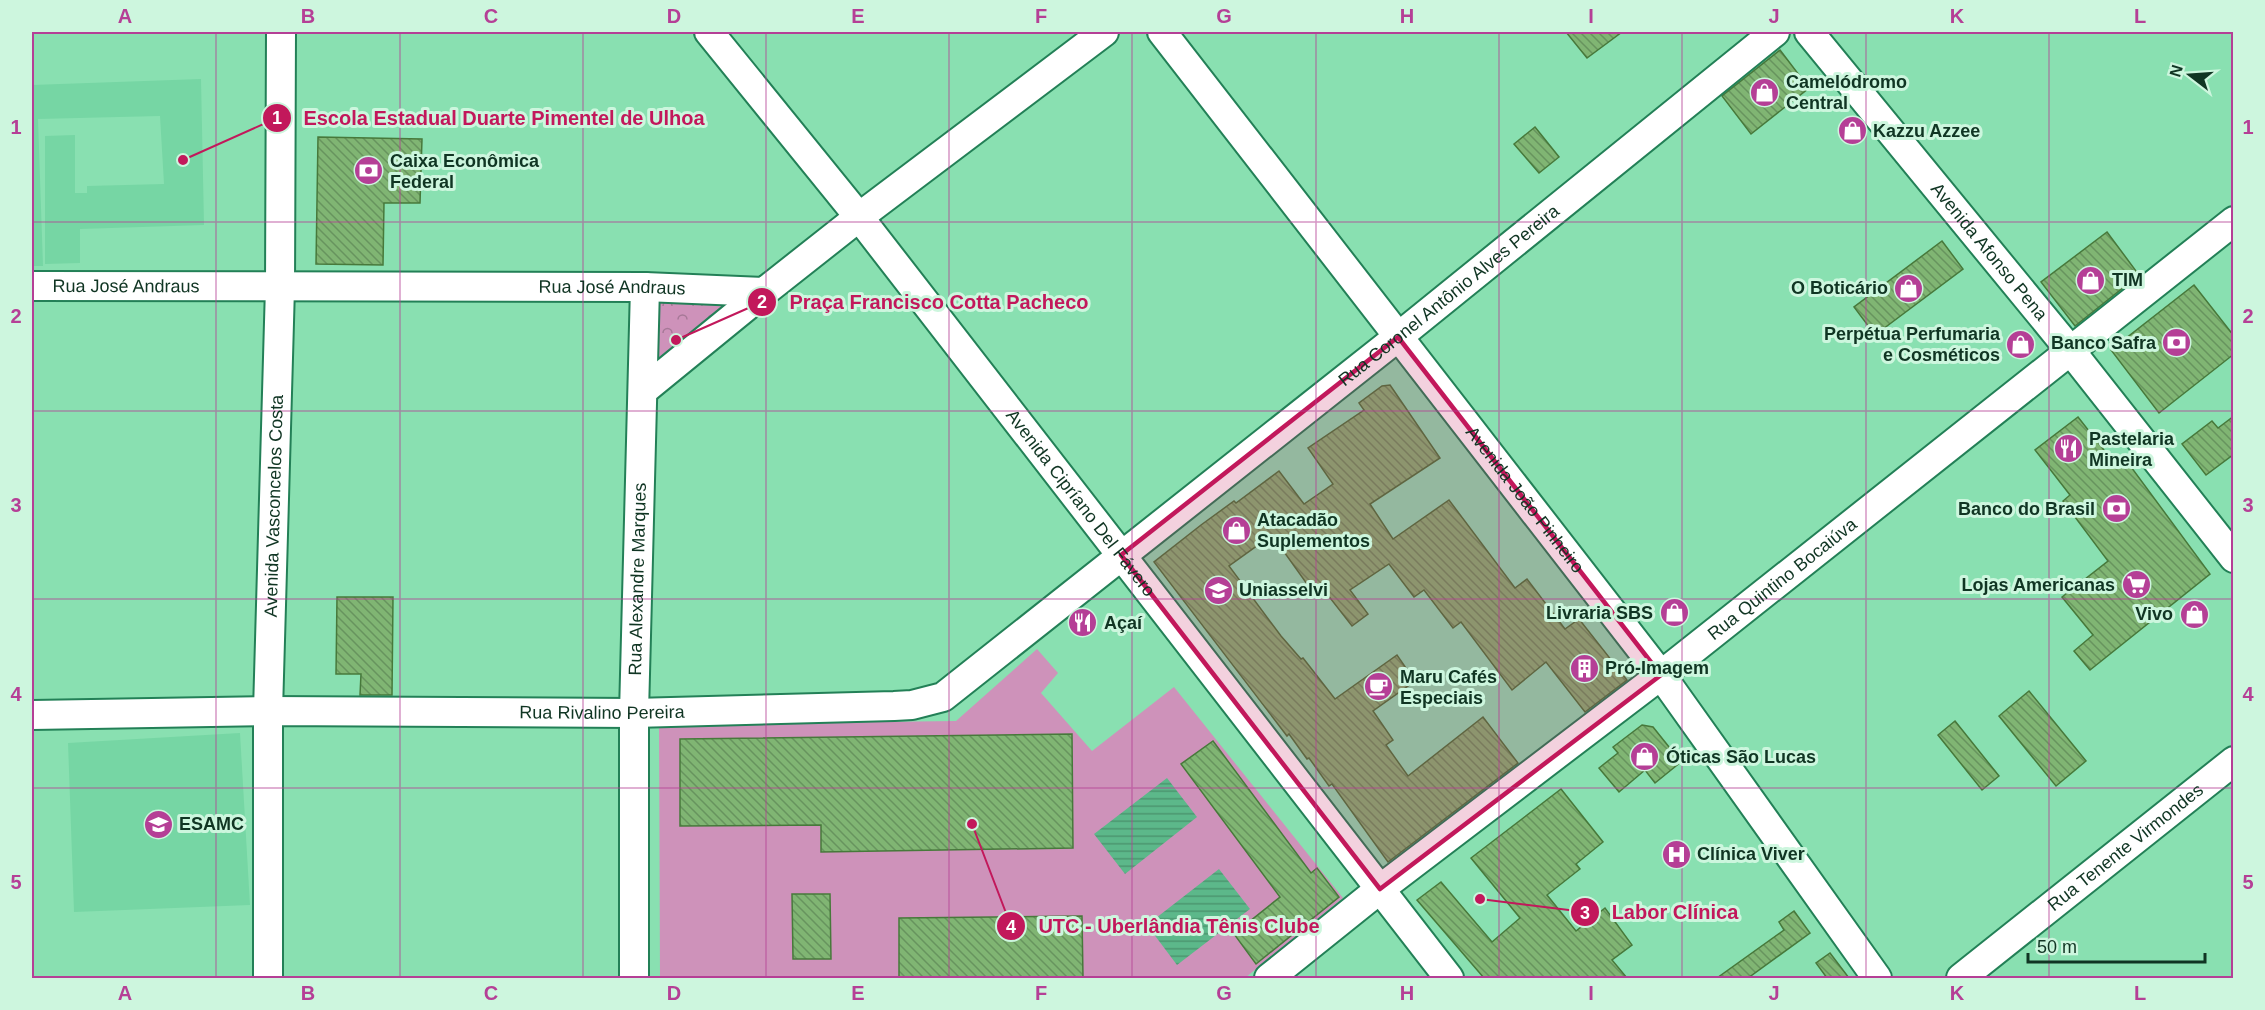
<svg xmlns="http://www.w3.org/2000/svg" width="2265" height="1010" font-family="Arial,sans-serif">
  <defs>
    <pattern id="park-crowns" width="20" height="18" patternUnits="userSpaceOnUse" patternTransform="scale(1.5)"><rect width="20" height="18" fill="#ce92ba"/><path d="M2 6a3 3 0 1 1 6 0M12 15a3 3 0 1 1 6 0" fill="none" stroke="#a67897"/></pattern>
    <pattern id="water-rules" width="6" height="5" patternUnits="userSpaceOnUse" patternTransform="scale(1.5)"><rect width="6" height="5" fill="#5cb88a"/><path d="M0 2.5h6" fill="none" stroke="#4b9670"/></pattern>
    <pattern id="building-back-hatch" width="6" height="6" patternUnits="userSpaceOnUse" patternTransform="scale(1.5)"><rect width="6" height="6" fill="#80b573"/><path d="M-1 5l2 2M0 0l6 6M5-1l2 2" fill="none" stroke="#67945e"/></pattern>
  </defs>
  <rect width="100%" height="100%" fill="#89e0b1"/>
  <g fill="#76d6a4">
    <polygon points="201,79 204,225 80,229 80,263 45,264 45,136 75,135 75,193 87,193 87,186 164,184 160,116 38,119 43,266 32,266 32,85"/>
    <polygon points="240,733 250,905 74,912 68,743"/>
  </g>
  <polygon fill="url(#park-crowns)" points="654,288 746,304 652,376"/>
  <polygon fill="#ce92ba" points="1037,649 1058,673 1041,693 1092,751 1174,687 1343,898 1245,978 660,978 659,725 956,721"/>
  <g fill="url(#water-rules)">
    <polygon points="1167,778 1197,817 1125,874 1094,834"/>
    <polygon points="1219,869 1250,909 1177,965 1147,925"/>
  </g>
  <g fill="url(#building-back-hatch)" stroke="#47793b" stroke-width="1.5">
    <polygon points="1566,32 1622,32 1587,58"/>
    <polygon points="1780,50 1809,88 1751,134 1722,96"/>
    <polygon points="1535,127 1559,157 1539,173 1514,144"/>
    <polygon points="318,137 422,139 420,203 384,203 383,265 316,264"/>
    <polygon points="2107,232 2139,275 2075,326 2041,282"/>
    <polygon points="1942,241 1963,269 1875,335 1854,307"/>
    <polygon points="2194,285 2234,336 2234,354 2159,413 2111,350"/>
    <polygon points="1390,385 1440,458 1370,504 1393,539 1449,500 1515,588 1527,579 1565,629 1579,619 1627,680 1585,712 1546,662 1512,690 1461,622 1453,628 1424,590 1414,597 1389,564 1350,590 1368,614 1352,626 1320,585 1312,591 1272,535 1229,566 1281,636 1301,659 1303,658 1335,699 1397,655 1415,681 1373,711 1393,740 1386,745 1408,776 1483,717 1518,763 1388,862 1332,784 1329,786 1309,758 1307,759 1289,734 1287,736 1154,562 1201,525 1234,501 1236,503 1279,471 1304,504 1333,484 1308,448 1364,410 1359,403 1382,386"/>
    <polygon points="2234,416 2234,454 2206,475 2182,444 2212,421 2218,428"/>
    <polygon points="2078,417 2114,463 2123,456 2210,574 2090,670 2074,651 2093,635 2062,597 2108,561 2063,501 2070,495 2035,450"/>
    <polygon points="337,597 393,597 392,695 360,695 361,674 336,674"/>
    <polygon points="2029,691 2086,761 2056,786 1999,716"/>
    <polygon points="1955,721 1999,776 1982,790 1938,735"/>
    <polygon points="1642,725 1653,727 1681,762 1655,783 1645,770 1619,792 1599,768 1618,753 1613,747"/>
    <polygon points="1072,734 1073,848 821,852 821,825 680,826 680,739"/>
    <polygon points="1213,741 1311,873 1317,868 1339,897 1256,964 1234,934 1280,897 1181,764"/>
    <polygon points="1561,789 1603,842 1576,864 1580,869 1547,895 1576,931 1605,908 1632,945 1612,960 1627,978 1484,978 1417,900 1441,882 1492,942 1520,918 1471,858"/>
    <polygon points="792,894 830,894 831,959 793,959"/>
    <polygon points="1794,911 1810,933 1748,978 1717,978 1784,930 1779,922"/>
    <polygon points="1082,916 1083,978 899,978 899,918"/>
    <polygon points="1830,953 1849,978 1827,978 1816,963"/>
  </g>
  <g fill="none" stroke-linecap="round" stroke-linejoin="round">
    <defs>
      <g id="minor">
        <path id="s1" d="M709,32l150,185 590,761"/>
        <path id="s2" d="M1162,32l499,643 216,303"/>
        <path id="s3" d="M1809,32l261,318 164,208"/>
        <path id="s4" d="M32,286l613,1 119,5 95,-75 245,-185"/>
        <polyline points="644,390 764,292"/>
        <path id="s5" d="M32,715l236,-4 366,2 260,-7 18,-1 31,-8 455,-360 377,-305"/>
        <path id="s6" d="M268,978v-267l12,-424 1,-255"/>
        <path id="s7" d="M634,978v-265l11,-426"/>
        <path id="s8" d="M1269,978l111,-89 281,-214 573,-454"/>
        <path id="s9" d="M1961,978l273,-217"/>
      </g>
    </defs>
    <use href="#minor" stroke="#238057" stroke-width="32"/>
    <use href="#minor" stroke="#fff" stroke-width="28"/>
  </g>
  <path fill="#c2185b" fill-opacity="0.2" stroke="#c2185b" stroke-width="4.5" stroke-linejoin="round" d="M1398,337l263,338 -281,214 -259,-334z"/>
  <path fill="none" stroke="#b53f96" stroke-width="1.5" stroke-opacity="0.55" d="M216,32v946M400,32v946M583,32v946M766,32v946M949,32v946M1132,32v946M1316,32v946M1499,32v946M1682,32v946M1866,32v946M2049,32v946M32,222h2202M32,411h2202M32,599h2202M32,788h2202"/>
  <defs>
    <symbol id="shop-disc" viewBox="-11 -11 22 22"><circle r="9.5" fill="#b53f96" stroke="#cdf6de"/><path d="M-5-2.5h2.3a2.7 3.5 0 0 1 5.4 0H5L5.5 6h-11ZM-1.5-2.5h3a1.5 2.3 0 0 0-3 0Z" fill="#fff"/></symbol>
    <symbol id="bank-disc" viewBox="-11 -11 22 22"><circle r="9.5" fill="#b53f96" stroke="#cdf6de"/><path d="M-6-4H6V4H-6ZM0-2.3a2.3 2.3 0 1 0 0 4.6a2.3 2.3 0 1 0 0-4.6Z" fill="#fff"/></symbol>
    <symbol id="restaurant-disc" viewBox="-11 -11 22 22"><circle r="9.5" fill="#b53f96" stroke="#cdf6de"/><path d="M-5-6h1v4h1v-4h1v4h1v-4h1v5L-1.5 .5V6h-2V.5L-5-1ZM5-6V6H3V1.5H1.5Q1.5-4 5-6Z" fill="#fff"/></symbol>
    <symbol id="supermarket-disc" viewBox="-11 -11 22 22"><circle r="9.5" fill="#b53f96" stroke="#cdf6de"/><path d="M-6-5.5h2.5l.6 2H6L4.5 2H-2.5L-4.4-4H-6ZM-1.5 3.2a1.3 1.3 0 1 0 .1 0ZM3 3.2a1.3 1.3 0 1 0 .1 0Z" fill="#fff"/></symbol>
    <symbol id="university-disc" viewBox="-11 -11 22 22"><circle r="9.5" fill="#b53f96" stroke="#cdf6de"/><path d="M0-5L7-2L0 1L-7-2ZM-4 1L0 2.5L4 1V4Q0 6-4 4Z" fill="#fff"/></symbol>
    <symbol id="building-disc" viewBox="-11 -11 22 22"><circle r="9.5" fill="#b53f96" stroke="#cdf6de"/><path d="M-4-6H4V6H1V3H-1V6H-4ZM-2.5-4.3h1.7v1.8h-1.7ZM.8-4.3h1.7v1.8H.8ZM-2.5-1h1.7V.8h-1.7ZM.8-1h1.7V.8H.8Z" fill="#fff"/></symbol>
    <symbol id="cafe-disc" viewBox="-11 -11 22 22"><circle r="9.5" fill="#b53f96" stroke="#cdf6de"/><path d="M-5.5-4.5H6V0H3Q3 3.5 0 3.5H-2.5Q-5.5 3.5-5.5 0ZM3-3.2v2h1.7v-2ZM-6 4.5H4V6H-6Z" fill="#fff"/></symbol>
    <symbol id="hospital-disc" viewBox="-11 -11 22 22"><circle r="9.5" fill="#b53f96" stroke="#cdf6de"/><path d="M-5-5h3v3.5h4V-5h3V5h-3V1.5h-4V5h-3Z" fill="#fff"/></symbol>
  </defs>
  <g fill-rule="evenodd">
    <use href="#shop-disc" x="1748" y="76" width="33" height="33"/>
    <use href="#shop-disc" x="1836" y="114" width="33" height="33"/>
    <use href="#bank-disc" x="352" y="154" width="33" height="33"/>
    <use href="#shop-disc" x="2074" y="264" width="33" height="33"/>
    <use href="#shop-disc" x="1892" y="272" width="33" height="33"/>
    <use href="#bank-disc" x="2160" y="326" width="33" height="33"/>
    <use href="#shop-disc" x="2004" y="328" width="33" height="33"/>
    <use href="#restaurant-disc" x="2052" y="432" width="33" height="33"/>
    <use href="#bank-disc" x="2100" y="492" width="33" height="33"/>
    <use href="#shop-disc" x="1220" y="514" width="33" height="33"/>
    <use href="#supermarket-disc" x="2120" y="568" width="33" height="33"/>
    <use href="#university-disc" x="1202" y="574" width="33" height="33"/>
    <use href="#shop-disc" x="1658" y="596" width="33" height="33"/>
    <use href="#shop-disc" x="2178" y="598" width="33" height="33"/>
    <use href="#restaurant-disc" x="1066" y="606" width="33" height="33"/>
    <use href="#building-disc" x="1568" y="652" width="33" height="33"/>
    <use href="#cafe-disc" x="1362" y="670" width="33" height="33"/>
    <use href="#shop-disc" x="1628" y="740" width="33" height="33"/>
    <use href="#university-disc" x="142" y="808" width="33" height="33"/>
    <use href="#hospital-disc" x="1660" y="838" width="33" height="33"/>
  </g>
  <g text-anchor="middle" dominant-baseline="central" stroke-width="6" stroke-linejoin="round" paint-order="stroke">
    <g font-size="18" font-weight="bold" fill="#103523" stroke="#cdf6de" text-anchor="start">
      <text x="1786" y="82">Camelódromo<tspan x="1786" dy="21">Central</tspan></text>
      <text x="1873" y="131">Kazzu Azzee</text>
      <text x="390" y="161">Caixa Econômica<tspan x="390" dy="21">Federal</tspan></text>
      <text x="2112" y="280">TIM</text>
      <text x="1888" y="288" text-anchor="end">O Boticário</text>
      <text x="2000" y="334" text-anchor="end">Perpétua Perfumaria<tspan x="2000" dy="21">e Cosméticos</tspan></text>
      <text x="2156" y="343" text-anchor="end">Banco Safra</text>
      <text x="2089" y="439">Pastelaria<tspan x="2089" dy="21">Mineira</tspan></text>
      <text x="2095" y="509" text-anchor="end">Banco do Brasil</text>
      <text x="1257" y="520">Atacadão<tspan x="1257" dy="21">Suplementos</tspan></text>
      <text x="2115" y="585" text-anchor="end">Lojas Americanas</text>
      <text x="1239" y="590">Uniasselvi</text>
      <text x="1653" y="613" text-anchor="end">Livraria SBS</text>
      <text x="2173" y="614" text-anchor="end">Vivo</text>
      <text x="1104" y="623">Açaí</text>
      <text x="1605" y="668">Pró-Imagem</text>
      <text x="1400" y="677">Maru Cafés<tspan x="1400" dy="21">Especiais</tspan></text>
      <text x="1666" y="757">Óticas São Lucas</text>
      <text x="179" y="824">ESAMC</text>
      <text x="1697" y="854">Clínica Viver</text>
    </g>
    <g font-size="18" fill="#103523" stroke="#cdf6de">
      <text stroke="none"><textPath href="#s3" startOffset="284">Avenida Afonso Pena</textPath></text>
      <text stroke="none"><textPath href="#s4" startOffset="94">Rua José Andraus</textPath></text>
      <text stroke="none"><textPath href="#s4" startOffset="580">Rua José Andraus</textPath></text>
      <text stroke="none"><textPath href="#s5" startOffset="1558">Rua Coronel Antônio Alves Pereira</textPath></text>
      <text stroke="none"><textPath href="#s2" startOffset="592">Avenida João Pinheiro</textPath></text>
      <text stroke="none"><textPath href="#s1" startOffset="600">Avenida Cipríano Del Fávero</textPath></text>
      <text stroke="none"><textPath href="#s6" startOffset="472">Avenida Vasconcelos Costa</textPath></text>
      <text stroke="none"><textPath href="#s7" startOffset="399">Rua Alexandre Marques</textPath></text>
      <text stroke="none"><textPath href="#s8" startOffset="650">Rua Quintino Bocaiúva</textPath></text>
      <text stroke="none"><textPath href="#s5" startOffset="570">Rua Rivalino Pereira</textPath></text>
      <text stroke="none"><textPath href="#s9" startOffset="210">Rua Tenente Virmondes</textPath></text>
    </g>
  </g>
  <path fill="none" stroke="#c2185b" stroke-width="2" d="M183 160L277 118M676 340L762 302M1480 899L1585 912M972 824L1011 926"/>
  <g fill="#c2185b" stroke="#cdf6de" stroke-width="2">
    <circle cx="183" cy="160" r="6"/>
    <circle cx="676" cy="340" r="6"/>
    <circle cx="1480" cy="899" r="6"/>
    <circle cx="972" cy="824" r="6"/>
    <circle cx="277" cy="118" r="15"/>
    <circle cx="762" cy="302" r="15"/>
    <circle cx="1585" cy="912" r="15"/>
    <circle cx="1011" cy="926" r="15"/>
  </g>
  <g font-size="18" text-anchor="middle" font-weight="bold" fill="#fff">
    <text x="277" y="124">1</text>
    <text x="762" y="308">2</text>
    <text x="1585" y="919">3</text>
    <text x="1011" y="933">4</text>
  </g>
  <g font-size="20" text-anchor="middle" font-weight="bold" fill="#c2185b" stroke="#cdf6de" stroke-width="6" stroke-linejoin="round" paint-order="stroke">
    <text x="504" y="125">Escola Estadual Duarte Pimentel de Ulhoa</text>
    <text x="939" y="309">Praça Francisco Cotta Pacheco</text>
    <text x="1675" y="919">Labor Clínica</text>
    <text x="1179" y="933">UTC - Uberlândia Tênis Clube</text>
  </g>
  <rect width="2265" height="1010" fill="none" stroke="#cdf6de" stroke-width="66"/>
  <g transform="translate(2190 75) rotate(287)" stroke="#cdf6de" stroke-width="4.5" paint-order="stroke">
  <path d="M0-4.5L10 22L0 15L-10 22Z" fill="#103523"/>
  <text y="-9" font-size="16" font-weight="bold" text-anchor="middle" fill="#103523">N</text>
  </g>
  <path d="M2028 953v9h177v-9" fill="none" stroke="#103523" stroke-width="3"/>
  <text x="2037" y="953" font-size="18" fill="#103523" stroke="#cdf6de" stroke-width="4.5" paint-order="stroke">50 m</text>
  <rect x="33" y="33" width="2199" height="944" fill="none" stroke="#b53f96" stroke-width="2"/>
  <g font-size="20" text-anchor="middle" font-weight="bold" fill="#b53f96">
    <text x="125" y="23">A</text>
    <text x="308" y="23">B</text>
    <text x="491" y="23">C</text>
    <text x="674" y="23">D</text>
    <text x="858" y="23">E</text>
    <text x="1041" y="23">F</text>
    <text x="1224" y="23">G</text>
    <text x="1407" y="23">H</text>
    <text x="1591" y="23">I</text>
    <text x="1774" y="23">J</text>
    <text x="1957" y="23">K</text>
    <text x="2140" y="23">L</text>
    <text x="16" y="134">1</text>
    <text x="2248" y="134">1</text>
    <text x="16" y="323">2</text>
    <text x="2248" y="323">2</text>
    <text x="16" y="512">3</text>
    <text x="2248" y="512">3</text>
    <text x="16" y="701">4</text>
    <text x="2248" y="701">4</text>
    <text x="16" y="889">5</text>
    <text x="2248" y="889">5</text>
    <text x="125" y="1000">A</text>
    <text x="308" y="1000">B</text>
    <text x="491" y="1000">C</text>
    <text x="674" y="1000">D</text>
    <text x="858" y="1000">E</text>
    <text x="1041" y="1000">F</text>
    <text x="1224" y="1000">G</text>
    <text x="1407" y="1000">H</text>
    <text x="1591" y="1000">I</text>
    <text x="1774" y="1000">J</text>
    <text x="1957" y="1000">K</text>
    <text x="2140" y="1000">L</text>
  </g>
</svg>
